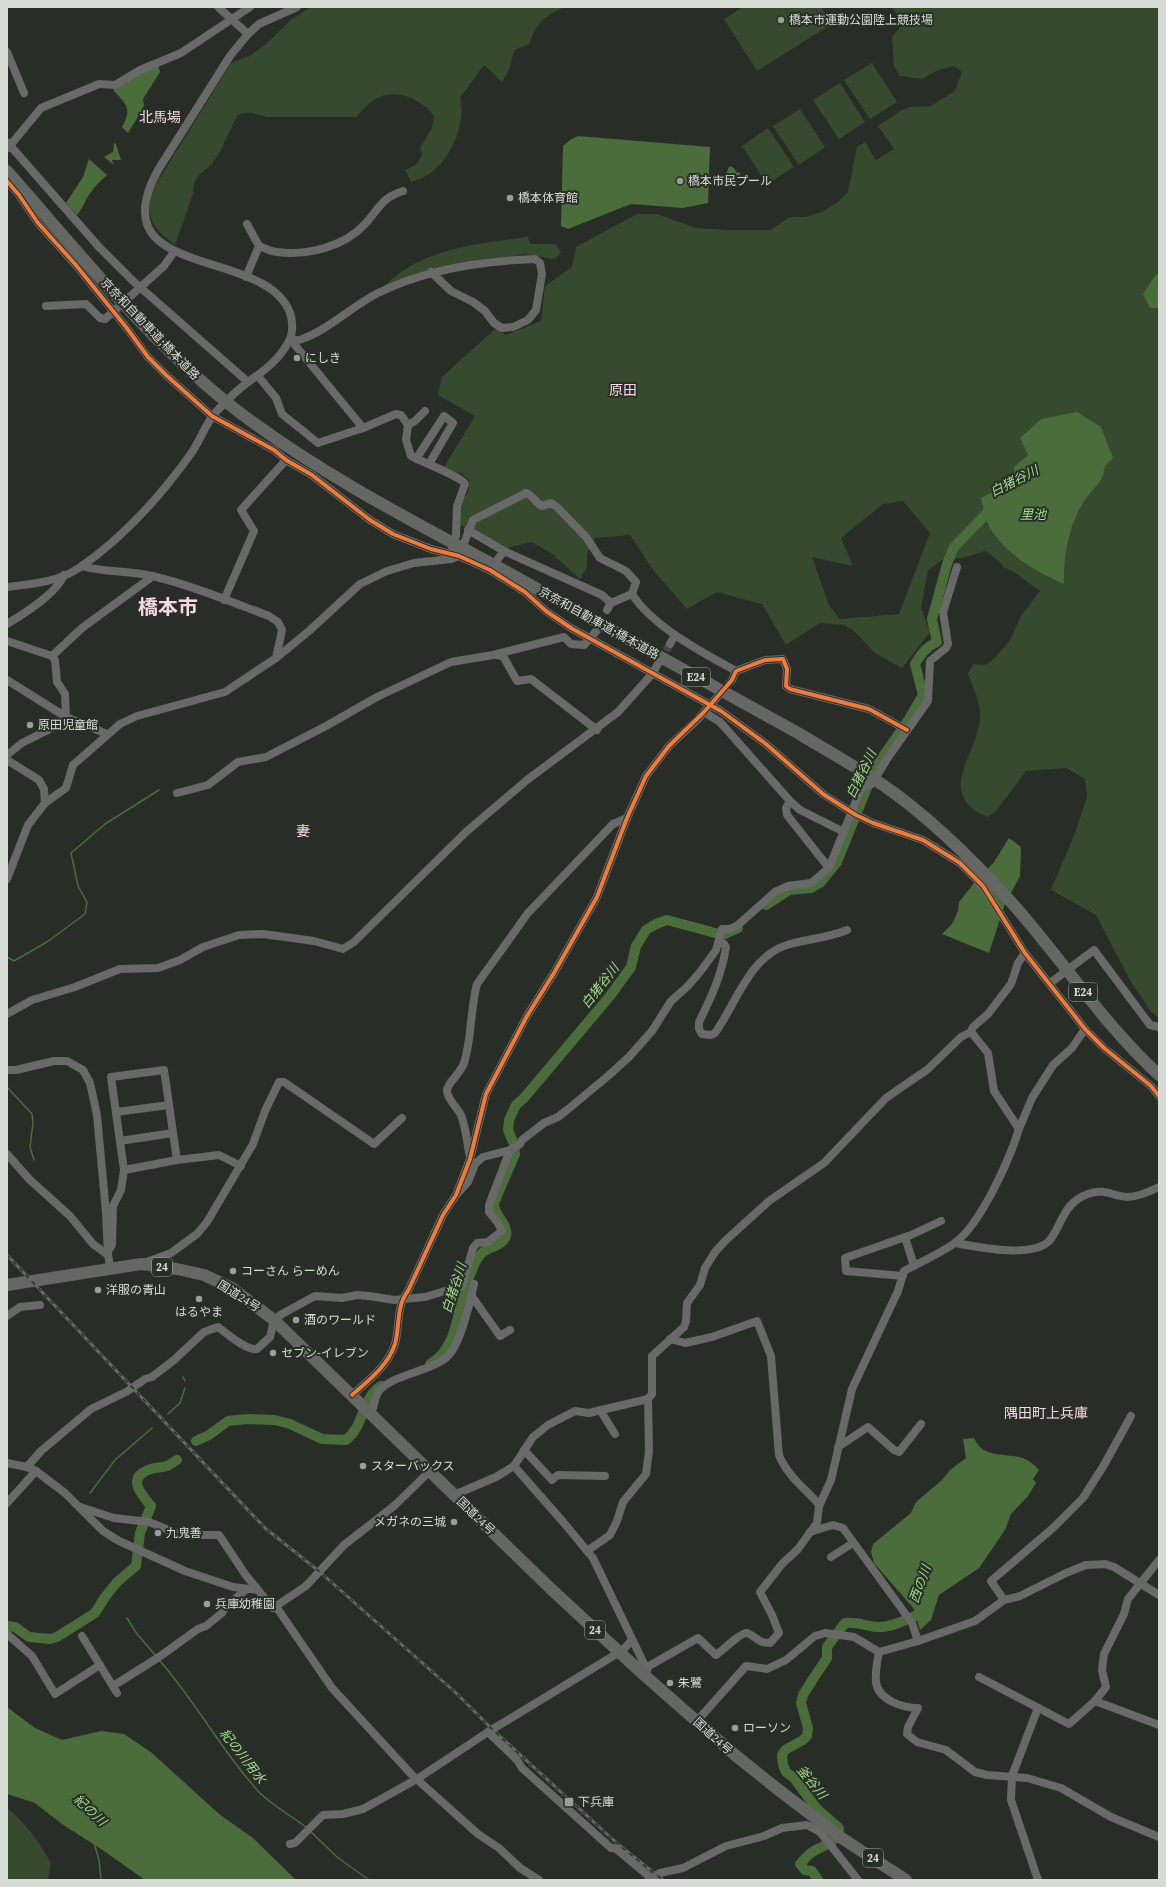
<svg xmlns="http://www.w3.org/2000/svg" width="1166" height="1887" font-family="'Source Serif 4','Noto Sans JP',serif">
  <rect width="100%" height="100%" fill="#292d28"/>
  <g fill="#364a2d" fill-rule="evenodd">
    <path d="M311,7h253c-21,11 -26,13 -35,37 -16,6 -15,4 -18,20 -1,6 -6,13 -9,18l-18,-17 -24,33c7,22 -9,60 -27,73 -7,6 -14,8 -22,11l-6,-12 12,-6 5,-9 -2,-7 12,-20 2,-12c-12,-16 -34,-27 -55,-19 -8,3 -17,14 -23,20h-89l-16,-4h-8l-6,3 -18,38 -8,11 -13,11 -4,7 -1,11 -18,51c-25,-18 -32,-32 -19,-61l75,-121 18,-7 16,-11 27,-26z"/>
    <polygon points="743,7 821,7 832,24 757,71 724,19"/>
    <path d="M892,7h267v1011l-8,-6 -21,-32 -34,-65 -45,-25 24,-57 12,-36 -2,-18 -19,-11 -40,3 -30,40 -8,6c-55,-23 -10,-63 -8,-99 1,-15 -7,-30 -12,-44l5,-10 12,1 10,-7 15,-18 11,-24 19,-25 -26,-19 -11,-5 -3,-5 -15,-11 -22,7 -21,2 -14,10 -7,38 9,24 -28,36 -27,-15 -22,-23 -9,-5 -24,-2 -34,22 -24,-41 -45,-12 -30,17 -34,-39 -23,-35 -35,3 -8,16v13l-7,12 -30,-27 -19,-10 -24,6 -47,-23c0,-5 -1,-11 -1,-16 2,-14 12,-10 10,-29l-7,-6 -18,-7 31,-51 -37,-21 4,-18 53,-48 11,6 35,-14 4,-35 27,-19 4,-20 61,-33h20l39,14 30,2h44l20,-13h15l17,-5 16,-10 10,-10 9,-45 8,-5 11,18 18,-11 -16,-23 24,-16 8,-3 21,-1 24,-15 7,-19 -8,-6 -16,4 -16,9 -22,-3 -6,-10 -2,-29 11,-13zM903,501l27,32 -31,81 -59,5 -11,-14 -17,-48 41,9 -12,-28 42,-34z"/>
    <polygon points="872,63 897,102 870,119 844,80"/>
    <polygon points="840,83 865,122 839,139 813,100"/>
    <polygon points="800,109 825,147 799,165 773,126"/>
    <polygon points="768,128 794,167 767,184 742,146"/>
    <path d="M528,237l2,7h25l6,8 -5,6 -4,1 -26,-5 -27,4 -115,29c34,-38 96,-44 144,-50z"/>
    <path d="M7,1808c19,15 32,34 44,55l-3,17h-41z"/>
  </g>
  <g fill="#4b6d3c">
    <path d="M158,65l2,7 -17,27 1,6 -2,5 -14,23 -6,-6c11,-18 4,-23 -9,-37l24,-16z"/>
    <polygon points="578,136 710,147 708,203 683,208 631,204 568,229 561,226 563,146 570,140"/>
    <polygon points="114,143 116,144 121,160 112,160 114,165 104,157 113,152"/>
    <path d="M89,159l18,16c-6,5 -12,11 -16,17 -6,8 -7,14 -14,23l-11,-12 17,-26z"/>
    <path d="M730,166l4,2 2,4 4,1 1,5 -10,5 -4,-2c-2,-5 0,-11 3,-15z"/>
    <polygon points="1158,274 1159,308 1150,308 1143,294 1155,276"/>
    <path d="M1077,412l24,15 12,31c-13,11 -6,13 -13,23 -5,7 -11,13 -16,20 -15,24 -21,55 -20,83 -29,-13 -63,-32 -77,-62 -3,-7 -4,-16 -6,-24l19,-10 15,-15 -1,-6 14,-12 -8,-17 21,-19z"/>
    <polygon points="1009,838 1021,847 1020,876 1005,904 989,953 942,934 952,924 958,911 959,902 974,883 994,862"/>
    <path d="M974,1438c10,23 35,13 53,22 5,2 9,7 12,10l-6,9 3,4 -8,13 -17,18 -6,16 -26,38 -40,27 -8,25 -11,10 -6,-21 -40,-46 -3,-11 2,-8 38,-31 5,-11 26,-22 8,-10 16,-12 -3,-19z"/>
    <polygon points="7,1707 35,1728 62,1740 101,1731 124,1734 152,1753 219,1814 253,1838 296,1880 145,1880 104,1851 62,1824 35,1803 7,1794"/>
  </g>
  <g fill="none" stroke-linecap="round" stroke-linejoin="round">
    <g stroke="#4b6d3c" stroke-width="1.5">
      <polyline points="7,957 14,961 47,942 85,914 87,902 78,886 71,853 105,824 159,790"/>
      <polyline points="7,1087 32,1114 33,1123 30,1147 34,1160"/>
      <polyline points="183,1377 185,1381"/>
      <polyline points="168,1414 180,1403 185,1388"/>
      <polyline points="90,1493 115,1460 152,1428"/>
      <polyline points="127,1618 137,1634 156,1656"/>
      <path d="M160,1661c36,41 61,89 98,130 13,14 33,24 49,37"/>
      <polyline points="311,1832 337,1857 369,1880"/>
      <polyline points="94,1843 99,1860 101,1880"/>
    </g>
    <g stroke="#4b6d3c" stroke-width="10">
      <path d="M766,905l23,-15 22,-2 9,-5 17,-21 38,-94 34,-49 14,-24 -8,-31c6,-10 11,-17 22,-22l-5,-23 15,-55 7,-17 41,-42"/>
      <path d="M430,1364c31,-18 26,-60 40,-89 3,-7 6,-17 12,-22 6,-6 21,-7 24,-17 3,-12 -13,-21 -12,-33l21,-49 -1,-10 -6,-14 1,-10 7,-15 8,-7 86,-102 21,-29 5,-21 10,-16 10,-6 11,-4 52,14h6l13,-6"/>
      <path d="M196,1441l13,-6 19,-14 20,-2 27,1 15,4 32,15 24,1c19,-15 15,-41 35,-54"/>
      <path d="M7,1626l8,1 14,10 21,2 7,-2 38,-24 10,-16 12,-15 19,-16 4,-33 11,-27c-11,-13 -25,-29 0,-37 5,-2 11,-1 16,-3 3,-1 7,-4 10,-6"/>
      <path d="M818,1880l-6,-9 -7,-1 -5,-6c4,-4 8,-10 14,-13 10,-6 25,-9 25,-23l-22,-19 -23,-31 -8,-6 -3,-7 -1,-10 3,-5 18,-10 4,-4 1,-8 -7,-25 2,-8 10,-16 14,-21v-11l18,-24c14,-2 22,4 34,4 16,0 32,-10 46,-15l1,-4"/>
    </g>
    <g stroke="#434742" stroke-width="8" stroke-dasharray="8 4" stroke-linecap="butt">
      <polyline points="660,661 670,644"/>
      <polyline points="719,694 732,680"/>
    </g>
    <g stroke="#686968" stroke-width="8">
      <polyline points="218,7 248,34"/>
      <polyline points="7,52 24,93"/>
      <polyline points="7,142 99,247 133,281 248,382"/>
      <polyline points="8,148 41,108 99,84 115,85 140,70 181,53 250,7"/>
      <polyline points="7,181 19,195 38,223 75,264 126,327 148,357 166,375 212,416 274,450 286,460 312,475 370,520 393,534 431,549 459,556 490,570 525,592 546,611 571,628 721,711 766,744 823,794 856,815 873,823 923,840 960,863 983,886 1025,953 1085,1029 1104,1048 1151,1086 1159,1096"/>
      <path d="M259,246c6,2 12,6 18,6 30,4 67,-5 88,-28 14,-15 16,-26 38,-33"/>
      <polyline points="246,277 259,246 247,224"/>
      <polyline points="46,306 86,304 100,318 105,319 164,266 174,252"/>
      <path d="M290,339c4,1 9,2 12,0 28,-10 50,-33 76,-46 48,-24 103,-32 157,-34l5,4 2,11 -6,36 -8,10 -15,7 -11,1 -8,-5 -9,-12 -12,-9 -22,-11 -20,-19"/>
      <polyline points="290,339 363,428"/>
      <path d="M258,376l18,22 6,16 36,29 45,-15 33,-14 5,1 7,10 -2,15 5,16c11,6 51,21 54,28l-8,22 -1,30 -4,11"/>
      <polyline points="408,425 415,421 425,411"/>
      <polyline points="416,459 444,416 453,423 429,464"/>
      <polyline points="468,530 504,551 602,595 611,603"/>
      <path d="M82,566c22,7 47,4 70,10 39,9 79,26 117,40l9,6 4,8 -6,28"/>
      <polyline points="491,568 504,551"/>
      <path d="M7,587c24,-3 51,-5 72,-19 44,-30 80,-70 111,-113 9,-12 16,-32 25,-42 10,-11 21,-22 33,-31 16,-11 32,-23 41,-41 4,-7 4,-20 1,-28 -24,-67 -193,-32 -132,-143l72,-114 18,-22 11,-10 38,-17"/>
      <path d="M632,594c20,32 71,59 104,77"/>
      <polyline points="224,600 254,531 241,510 286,460"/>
      <path d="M7,624c18,-11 49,-30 57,-49"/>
      <polyline points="7,641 52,656 55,660 57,682 65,694 66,717"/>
      <polyline points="670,644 675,635"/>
      <polyline points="496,655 503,656 517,681 531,679 597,730"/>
      <polyline points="52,656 82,628 153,576"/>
      <polyline points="7,680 66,717 107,734"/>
      <polyline points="732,680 736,671 765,660 783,659 787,669 786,686 790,689 869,709 907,730"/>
      <polyline points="704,712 720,722 790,801 800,810 844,832"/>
      <polyline points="7,755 22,743 56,726 66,717"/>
      <polyline points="7,760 39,780 44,789 45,803"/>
      <polyline points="177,793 208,785 238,762 266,757 326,726 377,697 451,662 493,655 564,637 571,644 584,645 599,628"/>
      <polyline points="790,801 786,808 787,815 829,868"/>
      <path d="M7,879l21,-54 17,-22 21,-15 7,-23 47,-41 17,-8 88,-24 51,-34 33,-27 51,-47 27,-13 27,-8 37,-4 8,-3 14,-36 53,-27c7,2 9,10 16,13l9,-3 6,4 29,30 14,21 26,13 10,11 -4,12 -21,9 -4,7"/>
      <path d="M719,943h4l3,4c-4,27 -15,51 -27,75v7l3,5 9,1 4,-2c21,-29 34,-76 72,-88 20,-6 41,-7 60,-15"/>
      <polyline points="1050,983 1094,950 1150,1025 1159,1027"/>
      <polyline points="7,1014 32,1000 75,987 120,969 158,968 180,960 203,947 239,935 263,934 314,941 343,949 354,942 466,832 527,780 618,712 652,674 659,662"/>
      <polyline points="7,1070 16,1070 54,1061 67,1061 83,1070 90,1083 97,1115 106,1213 108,1255 111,1270"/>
      <polyline points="116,1112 169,1105"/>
      <polyline points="1019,1129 1032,1098 1053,1065 1072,1048 1085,1029"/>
      <polyline points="120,1141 173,1133"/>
      <polyline points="7,1154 29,1179 70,1216 93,1244 108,1255"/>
      <path d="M470,1157c-3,-14 -4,-29 -9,-42 -4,-8 -14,-16 -14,-24 0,-8 14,-18 17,-28 8,-25 6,-53 13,-79l51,-71 85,-89 14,-6"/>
      <polyline points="124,1170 177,1160 219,1155 241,1166"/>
      <polyline points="456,1195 468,1182 475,1164 483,1157 510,1150 520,1144 522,1140 544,1123 558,1117 567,1110 608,1076 629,1057 652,1031 671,1001 688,986 700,972 716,950 722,929 730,929 738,925 775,892 788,886 811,883 829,868 860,791 865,785 872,784 887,759 928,701 930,661 946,648 948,644 943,612 957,567"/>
      <polyline points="905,1237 914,1266"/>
      <path d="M955,1243c22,4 79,16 95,-3 13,-17 13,-37 38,-46 17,-6 24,2 39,3 11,0 22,-5 32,-10"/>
      <polyline points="108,1251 112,1245 113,1206 121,1190 124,1170 111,1077 164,1070 177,1160"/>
      <polyline points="144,1263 171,1253 197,1234 207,1222 253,1144 265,1111 279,1082 284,1082 374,1144 402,1118"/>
      <polyline points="903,1276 846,1271 845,1258 911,1235 941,1221"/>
      <polyline points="471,1295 500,1336 510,1330"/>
      <polyline points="7,1316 20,1307 40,1305"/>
      <path d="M670,1339l15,4 27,-6 45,-16 14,35 8,99c8,20 24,32 38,47l2,4"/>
      <path d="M352,1395c16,-14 36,-29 43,-51 5,-18 1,-38 13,-53l35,-76 13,-20 14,-36 16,-65 41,-78 27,-43 43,-76 30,-79 19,-42 23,-30 29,-27 21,-24"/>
      <polyline points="600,1410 615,1434"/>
      <path d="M371,1414c3,-7 4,-18 8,-23 14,-17 52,-19 69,-35 13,-13 22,-54 26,-72"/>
      <polyline points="838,1447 868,1427 894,1450 899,1452 921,1424"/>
      <polyline points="524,1450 552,1480 558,1475 605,1476"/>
      <polyline points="7,1463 27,1467 36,1471 7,1503"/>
      <polyline points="514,1466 564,1523 593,1558 647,1670"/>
      <path d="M27,1467l14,-16 50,-42 35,-17 19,-13 7,-2 22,-17 30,-28 14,-5c9,7 29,24 39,22l13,-12 4,-17 8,-6 33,-18 27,2 15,-3 12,1 25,4 31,-3 37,-11 11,-38 4,-5 11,-1 14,-11 -4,-8 -9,-11v-7l21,-55"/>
      <polyline points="36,1471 65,1493 103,1531 119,1541 185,1571 233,1587 258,1590 273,1608 277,1608 332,1688 412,1775 478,1834 499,1848 520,1868 539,1880"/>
      <polyline points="454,1495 496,1477 514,1466 533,1437 548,1425 575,1411 589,1413 648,1399 652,1394 652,1356 684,1327 686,1321 687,1303 700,1285 705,1268 715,1252 726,1240 769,1201 824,1163 886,1098 928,1069 961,1037 971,1032 973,1027 988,1014 1011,984 1018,963 1025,953"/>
      <polyline points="80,1507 114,1518 149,1522 181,1535 219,1535 245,1574 258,1590"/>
      <polyline points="810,1532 833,1525 843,1528 912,1623 918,1641"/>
      <polyline points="587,1551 610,1535 617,1521 623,1502 646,1474 649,1451 648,1399"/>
      <polyline points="831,1557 853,1543"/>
      <polyline points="1004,1600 991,1581 1053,1528 1083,1498 1104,1465 1131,1416"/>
      <polyline points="273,1608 306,1586 344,1545 394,1506 430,1471"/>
      <polyline points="7,1634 32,1656 55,1694 100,1665"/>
      <polyline points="82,1636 117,1693"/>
      <path d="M879,1652c-2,10 -4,20 -3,30 2,18 27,26 42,26l-10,19 -1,7 10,8 29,8 29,22 12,3 40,3 34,10 50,29 48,20"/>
      <path d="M643,1674l6,-8 49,-28 18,17c6,-4 25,-23 31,-22 9,3 10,10 23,10l9,-10 -7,-18 -12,-23 22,-28 16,-15 19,-26 2,-17 12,-26 21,-91 46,-98 6,-20c17,-9 35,-17 51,-28 26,-20 54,-82 64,-114l-25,-38 -6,-38 -17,-21"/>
      <polyline points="979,1677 1069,1724 1095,1701 1106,1687 1102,1670 1104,1654 1124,1614 1128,1599 1159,1560"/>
      <polyline points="113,1686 159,1657 198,1629 206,1626 222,1613 227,1605 247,1589"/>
      <polyline points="1095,1701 1159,1725"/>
      <polyline points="697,1721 746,1666 767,1669 786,1660 815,1636 825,1633 854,1637 879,1652 918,1641 975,1621 1004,1600 1020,1596 1066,1573 1086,1565 1105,1564 1114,1567 1159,1595"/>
      <polyline points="488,1732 517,1760 522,1768 611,1848 615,1848 651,1878"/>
      <polyline points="290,1844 295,1843 323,1815 343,1814 363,1809 417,1779 488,1732 623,1650 632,1640"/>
      <polyline points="648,1880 660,1873 683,1868 726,1846 764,1836 782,1828 807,1825 820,1832 858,1880"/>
      <polyline points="1038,1880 1011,1800 1012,1776 1038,1708"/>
    </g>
    <g stroke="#646764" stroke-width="12">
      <path d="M7,171c75,85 145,175 236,244 81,61 173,108 262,156 98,54 195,108 293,162 28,17 57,33 85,52 48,33 90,75 129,118 51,57 90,120 147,172"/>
      <polyline points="7,1285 141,1264 177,1269 204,1275 232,1288 274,1320 551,1589 643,1674 735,1755 775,1787 840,1837 906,1880"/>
    </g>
    <defs>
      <polyline id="rail" points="7,1255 265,1528 320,1572 455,1692 492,1729 619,1845 663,1880"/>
    </defs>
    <use href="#rail" stroke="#656864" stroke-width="3"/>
    <use href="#rail" stroke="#282f26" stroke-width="1.5" stroke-dasharray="4.5" stroke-linecap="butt"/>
    <defs>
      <g id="cycleway">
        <polyline points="7,181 19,195 38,223 75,264 126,327 148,357 166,375 212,416 274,450 286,460 312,475 370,520 393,534 431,549 459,556 490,570 525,592 546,611 571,628 721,711 766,744 823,794 856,815 873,823 923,840 960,863 983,886 1025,953 1085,1029 1104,1048 1151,1086 1159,1096"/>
        <path d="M352,1395c16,-14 36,-29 43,-51 5,-18 1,-38 13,-53l35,-76 13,-20 14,-36 16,-65 41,-78 27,-43 43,-76 30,-79 19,-42 23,-30 35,-34 28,-32 4,-9 29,-11 18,-1 4,10 -1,17 4,3 79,20 38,21"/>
      </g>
    </defs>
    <use href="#cycleway" stroke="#282f26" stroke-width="6"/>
    <use href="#cycleway" stroke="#f17a3a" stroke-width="4"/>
  </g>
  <g fill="#9a9e99" stroke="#282f26" stroke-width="1.5">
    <circle cx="781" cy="20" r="4"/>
    <circle cx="680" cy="181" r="4"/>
    <circle cx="510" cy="198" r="4"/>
    <circle cx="297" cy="358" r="4"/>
    <circle cx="30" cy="725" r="4"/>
    <circle cx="233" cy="1271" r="4"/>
    <circle cx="98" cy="1290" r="4"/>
    <circle cx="199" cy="1299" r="4"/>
    <circle cx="296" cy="1320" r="4"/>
    <circle cx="273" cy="1353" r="4"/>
    <circle cx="363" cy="1466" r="4"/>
    <circle cx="454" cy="1522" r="4"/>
    <circle cx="158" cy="1533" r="4"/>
    <circle cx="207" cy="1604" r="4"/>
    <circle cx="670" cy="1683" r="4"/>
    <circle cx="735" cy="1728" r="4"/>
    <rect x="564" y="1797" width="10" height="10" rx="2"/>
  </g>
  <g text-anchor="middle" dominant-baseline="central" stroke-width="4" stroke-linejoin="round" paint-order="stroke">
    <g fill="#282f26" stroke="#a2a7a1" stroke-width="1">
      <rect x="682" y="668" width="28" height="18" rx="3"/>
      <rect x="1069" y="983" width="28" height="18" rx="3"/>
      <rect x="152" y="1258" width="20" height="18" rx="3"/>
      <rect x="585" y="1621" width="20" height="18" rx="3"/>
      <rect x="863" y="1849" width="20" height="18" rx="3"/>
    </g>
    <g font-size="11" font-weight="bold" fill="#d7dbd6">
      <text x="696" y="677">E24</text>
      <text x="1083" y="992">E24</text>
      <text x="162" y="1267">24</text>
      <text x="595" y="1630">24</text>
      <text x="873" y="1858">24</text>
    </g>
    <g font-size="12" fill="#d7dbd6" stroke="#282f26" text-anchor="start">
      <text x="789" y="20">橋本市運動公園陸上競技場</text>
      <text x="688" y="181">橋本市民プール</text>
      <text x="518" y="198">橋本体育館</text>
      <text x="305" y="358">にしき</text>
      <text x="38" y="725">原田児童館</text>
      <text x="241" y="1271">コーさん らーめん</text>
      <text x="106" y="1290">洋服の青山</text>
      <text x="199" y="1312" text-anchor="middle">はるやま</text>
      <text x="304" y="1320">酒のワールド</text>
      <text x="281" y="1353">セブン-イレブン</text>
      <text x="371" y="1466">スターバックス</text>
      <text x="446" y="1522" text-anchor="end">メガネの三城</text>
      <text x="166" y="1533">九鬼善</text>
      <text x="215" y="1604">兵庫幼稚園</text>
      <text x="678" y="1683">朱鷺</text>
      <text x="743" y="1728">ローソン</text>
      <text x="578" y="1802">下兵庫</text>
    </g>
    <g font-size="12" fill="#d7dbd6" stroke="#282f26">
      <text transform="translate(150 329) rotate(46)">京奈和自動車道;橋本道路</text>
      <text transform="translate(599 623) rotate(29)">京奈和自動車道;橋本道路</text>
      <text transform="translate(239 1296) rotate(32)">国道24号</text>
      <text transform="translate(476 1516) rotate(44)">国道24号</text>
      <text transform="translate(713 1736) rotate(42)">国道24号</text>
    </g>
    <g font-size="13" font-style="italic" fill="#a3db8d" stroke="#282f26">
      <text transform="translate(1014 481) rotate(-27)">白猪谷川</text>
      <text x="1033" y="514">里池</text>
      <text transform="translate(861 774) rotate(-64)">白猪谷川</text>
      <text transform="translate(600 986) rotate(-52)">白猪谷川</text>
      <text transform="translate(454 1288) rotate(-72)">白猪谷川</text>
      <text transform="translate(920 1584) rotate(-70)">西の川</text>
      <text transform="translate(243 1756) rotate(52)">紀の川用水</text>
      <text transform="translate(812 1782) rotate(51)">釜谷川</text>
      <text transform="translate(90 1810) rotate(43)">紀の川</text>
    </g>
    <g font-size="14" fill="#f6d7e6" stroke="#282f26">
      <text x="160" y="117">北馬場</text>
      <text x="623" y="390">原田</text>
      <text x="303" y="831">妻</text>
      <text x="1046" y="1413">隅田町上兵庫</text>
    </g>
    <g font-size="20" font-weight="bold" fill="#f6d7e6" stroke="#282f26">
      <text x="168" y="607">橋本市</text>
    </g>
  </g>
  <rect width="1166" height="1887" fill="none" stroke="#d7dbd6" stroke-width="16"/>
</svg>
